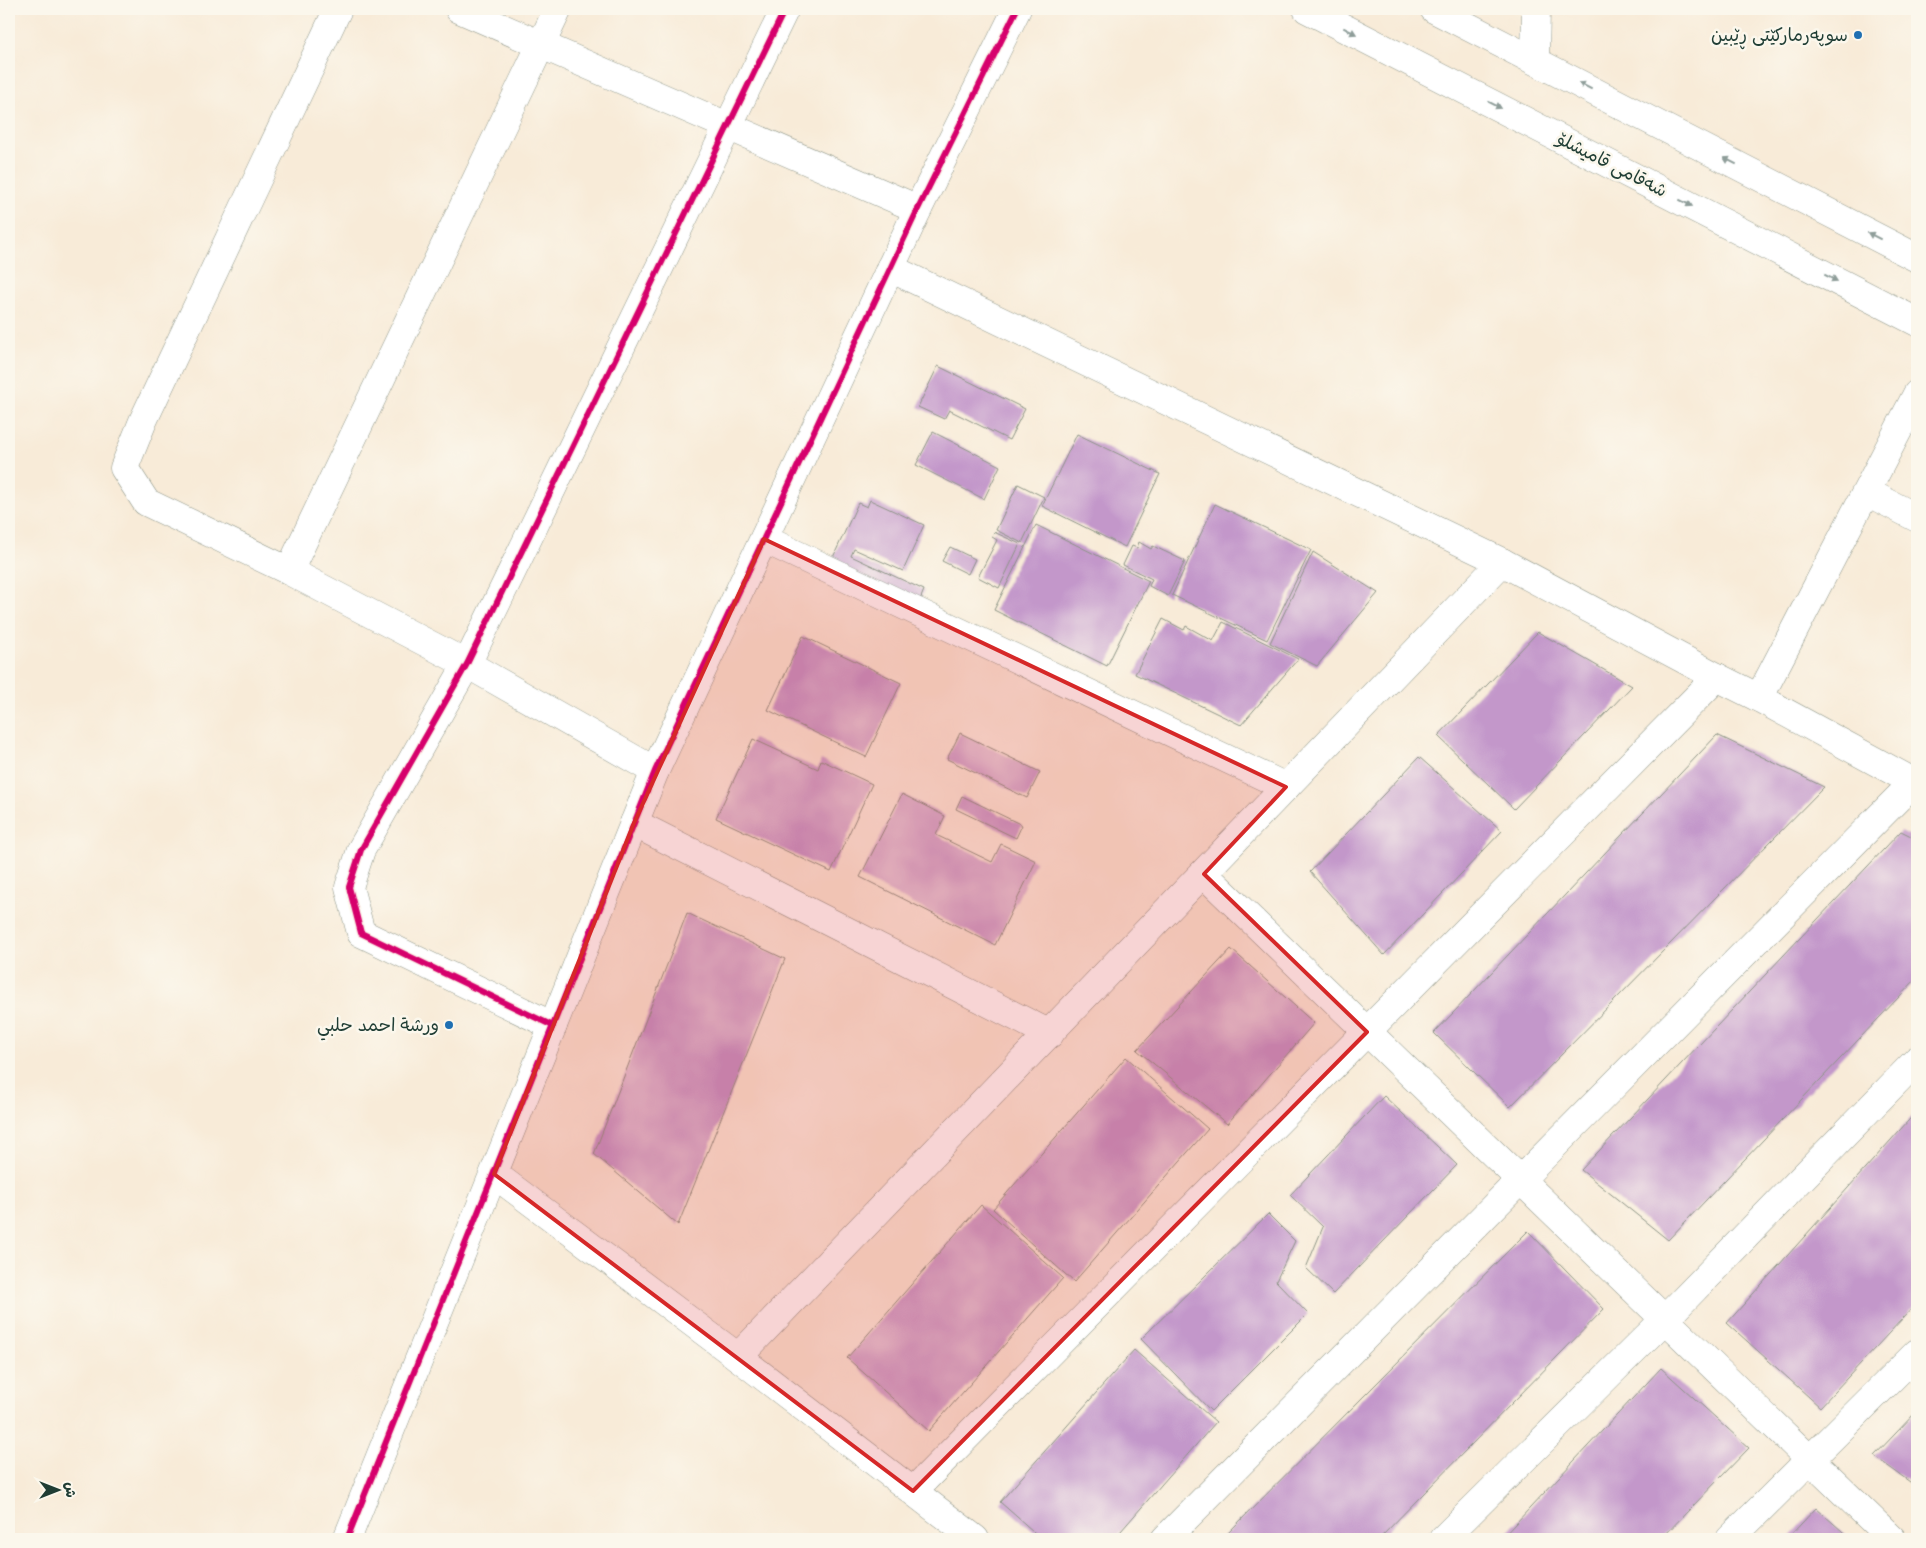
<svg xmlns="http://www.w3.org/2000/svg" width="1926" height="1548" font-family="'Balsamiq Sans','Playpen Sans Arabic',sans-serif">
  <rect width="100%" height="100%" fill="#fbf7ec"/>
  <filter id="ink" filterUnits="userSpaceOnUse"><feTurbulence type="fractalNoise" baseFrequency=".02" numOctaves="2"/><feDisplacementMap in="SourceGraphic" scale="10" xChannelSelector="R" yChannelSelector="G"/><feConvolveMatrix kernelMatrix="1 2 1 2 8 2 1 2 1" color-interpolation-filters="sRGB"/></filter>
  <filter id="wash" filterUnits="userSpaceOnUse"><feTurbulence type="fractalNoise" baseFrequency=".0096" numOctaves="4" result="noise"/><feDisplacementMap in="SourceGraphic" scale="20" xChannelSelector="R" yChannelSelector="G"/><feGaussianBlur stdDeviation="1.12" result="paint"/><feColorMatrix in="noise" values="0 0 0 0 0 0 0 0 0 0 0 0 0 0 0 0 0 1.4 0 .05"/><feComposite in="paint" operator="in"/></filter>
  <g filter="url(#wash)">
    <rect width="100%" height="100%" fill="#f8ebd8"/>
    <g id="blocks">
      <g fill="#c397ca">
        <polygon points="938,366 1025,409 1009,440 949,410 944,419 918,407"/>
        <polygon points="933,432 1000,466 984,499 916,465"/>
        <polygon points="1077,434 1160,474 1125,547 1042,506"/>
        <polygon points="1018,484 1044,497 1022,543 996,530"/>
        <polygon points="870,500 924,525 903,571 854,549 851,556 924,590 918,605 830,564 858,503 867,507"/>
        <polygon points="1215,504 1311,550 1267,640 1172,595"/>
        <polygon points="1036,525 1149,581 1107,666 994,610"/>
        <polygon points="994,532 1020,544 999,588 978,577 997,540 992,537"/>
        <polygon points="1139,542 1151,549 1153,546 1185,561 1168,596 1149,586 1152,579 1123,565 1132,546 1137,548"/>
        <polygon points="950,547 975,559 968,574 942,561"/>
        <polygon points="1313,552 1378,593 1317,666 1270,643"/>
        <polygon points="1163,619 1184,630 1186,626 1213,641 1223,622 1298,659 1241,725 1135,674"/>
        <polygon points="1538,632 1632,686 1514,809 1438,736"/>
        <polygon points="803,636 901,683 866,757 768,710"/>
        <polygon points="960,733 1040,772 1027,798 947,759"/>
        <polygon points="1717,735 1824,787 1510,1107 1434,1033"/>
        <polygon points="753,739 818,769 821,760 872,784 831,872 716,818"/>
        <polygon points="1419,757 1502,831 1384,955 1310,872"/>
        <polygon points="902,794 945,816 936,835 992,862 1001,844 1036,861 995,945 860,877"/>
        <polygon points="962,796 1022,825 1016,838 956,809"/>
        <polygon points="1901,831 1917,839 1917,978 1668,1240 1581,1170"/>
        <polygon points="687,913 785,959 678,1225 594,1154"/>
        <polygon points="1231,949 1314,1023 1227,1124 1137,1050"/>
        <polygon points="1126,1057 1208,1129 1074,1282 993,1209"/>
        <polygon points="1384,1096 1457,1165 1333,1294 1306,1268 1323,1227 1290,1195"/>
        <polygon points="1917,1111 1917,1303 1820,1407 1727,1323"/>
        <polygon points="981,1205 1063,1278 929,1431 847,1358"/>
        <polygon points="1268,1214 1295,1241 1276,1281 1308,1314 1211,1411 1141,1339"/>
        <polygon points="1528,1231 1604,1309 1379,1539 1222,1539"/>
        <polygon points="1134,1350 1216,1422 1114,1539 1042,1539 1000,1502"/>
        <polygon points="1661,1368 1749,1448 1661,1539 1501,1539"/>
        <polygon points="1917,1411 1917,1487 1874,1456"/>
        <polygon points="1816,1508 1851,1539 1787,1539"/>
      </g>
    </g>
  </g>
  <g filter="url(#ink)">
    <use href="#blocks" fill-opacity="0" stroke="#8c9486" stroke-width="1"/>
    <g fill="none" stroke-linecap="round" stroke-linejoin="round">
      <defs>
        <g id="minor">
          <polyline points="338,9 143,421 124,468 146,502 289,571 467,664 655,771"/>
          <polyline points="459,9 918,209"/>
          <polyline points="1307,9 1917,322"/>
          <polyline points="1434,9 1917,258"/>
          <polyline points="1535,60 1536,9"/>
          <polyline points="890,268 1502,562 1717,677 1759,698 1917,784"/>
          <polyline points="1867,492 1917,518"/>
          <polyline points="764,539 1286,787"/>
          <polyline points="289,571 558,9"/>
          <polyline points="1759,698 1917,394"/>
          <polyline points="634,823 1050,1034"/>
          <polyline points="1204,874 1892,1539"/>
          <polyline points="553,1026 361,933 349,887 361,850 467,664 785,9"/>
          <polyline points="494,1174 738,1357 975,1539"/>
          <polyline points="738,1357 1502,562"/>
          <polyline points="913,1491 1717,677"/>
          <polyline points="347,1539 655,771 918,209 1017,9"/>
          <polyline points="1165,1539 1914,782"/>
          <polyline points="1443,1539 1665,1319 1917,1060"/>
          <polyline points="1730,1539 1917,1353"/>
        </g>
      </defs>
      <use href="#minor" stroke="#8c9486" stroke-width="29"/>
      <use href="#minor" stroke="#fff" stroke-width="28"/>
      <defs>
        <g id="cycleway">
          <polyline points="553,1026 361,933 349,887 361,850 467,664 785,9"/>
          <polyline points="347,1539 655,771 918,209 1017,9"/>
        </g>
      </defs>
      <use href="#cycleway" stroke="#fbf7ec" stroke-width="9"/>
      <use href="#cycleway" stroke="#d6006c" stroke-width="6"/>
    </g>
    <defs><path id="oneway-solid" d="M-6-.8H1V-3.2L6.5 0L1 3.2V.8H-6Z" transform="scale(1.25)"/></defs>
    <g fill="#8f9e9a">
      <use href="#oneway-solid" transform="translate(1350 31) rotate(27)"/>
      <use href="#oneway-solid" transform="translate(1585 86) rotate(-153)"/>
      <use href="#oneway-solid" transform="translate(1495 105) rotate(27)"/>
      <use href="#oneway-solid" transform="translate(1730 161) rotate(-153)"/>
      <use href="#oneway-solid" transform="translate(1686 203) rotate(27)"/>
      <use href="#oneway-solid" transform="translate(1874 236) rotate(-153)"/>
      <use href="#oneway-solid" transform="translate(1831 278) rotate(27)"/>
    </g>
  </g>
  <path fill="#d62828" fill-opacity="0.2" stroke="#d62828" stroke-width="4" stroke-linejoin="round" d="M764,539l522,248 -82,87 163,158 -454,459 -419,-317 140,-351z"/>
  <g fill="#1f6fb2" stroke="#fbf7ec" stroke-width="2">
    <circle cx="1858" cy="35" r="5"/>
    <circle cx="449" cy="1025" r="5"/>
  </g>
  <g text-anchor="middle" dominant-baseline="central" stroke-width="5" stroke-linejoin="round" paint-order="stroke">
    <g font-size="18" fill="#1f3d34" stroke="#fbf7ec" text-anchor="end">
      <text x="1848" y="35">سوپەرمارکێتی ڕێبین</text>
      <text x="439" y="1025">ورشة احمد حلبي</text>
    </g>
    <g font-size="18" fill="#1f3d34" stroke="#fbf7ec">
      <text transform="translate(1612 165) rotate(27)">شەقامی قامیشلۆ</text>
    </g>
  </g>
  <rect width="1926" height="1548" fill="none" stroke="#fbf7ec" stroke-width="30"/>
  <g transform="translate(58 1490) rotate(90)" stroke="#fbf7ec" stroke-width="4" paint-order="stroke">
  <path d="M0-4L9 19L0 12L-9 19Z" fill="#1f3d34"/>
  <text y="-8" font-size="14" font-weight="bold" text-anchor="middle" fill="#1f3d34">ش</text>
  </g>
</svg>
